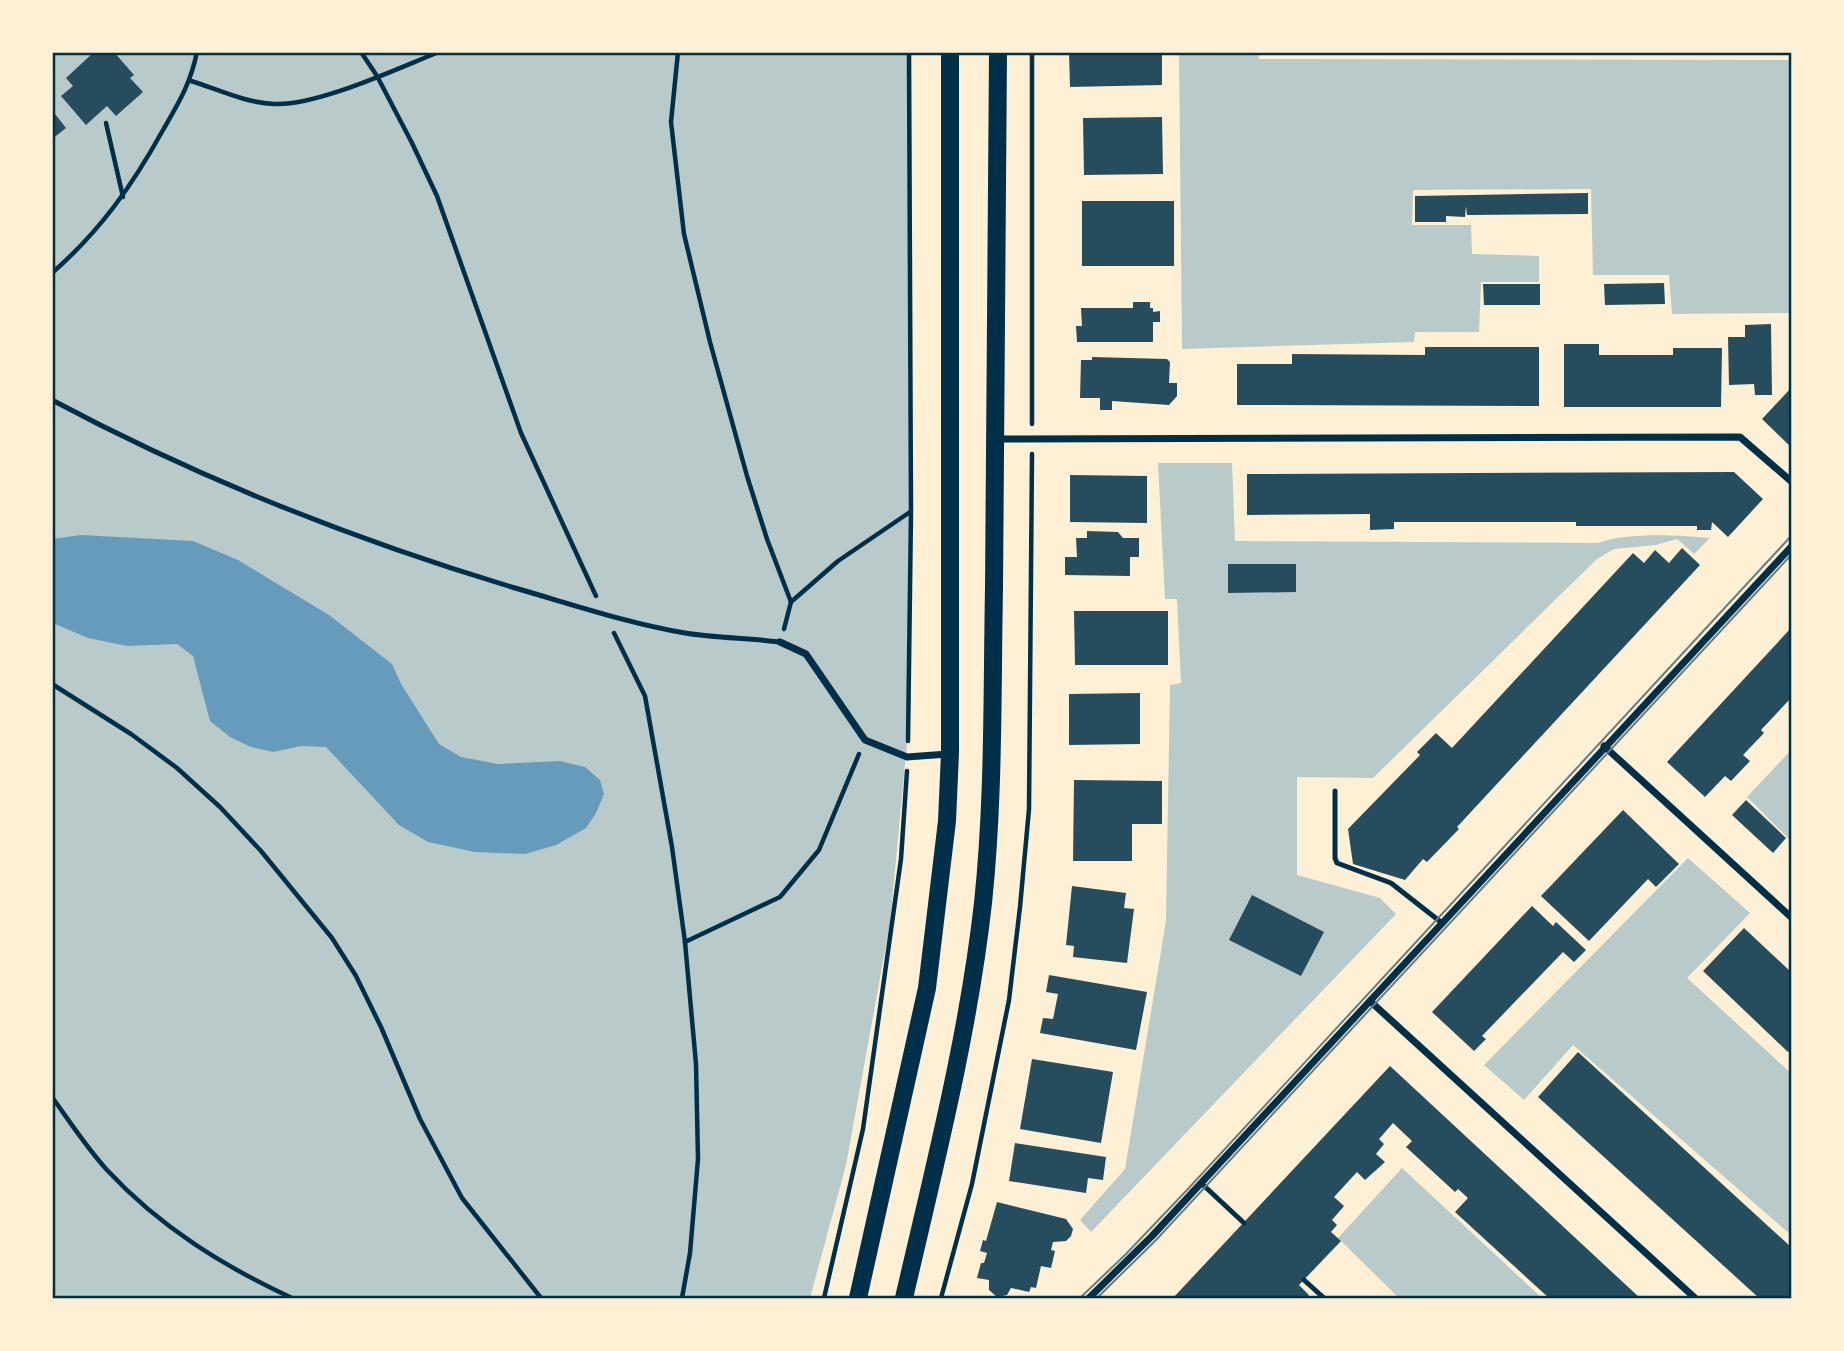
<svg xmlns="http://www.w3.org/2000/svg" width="1844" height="1351" font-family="Lato,sans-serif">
  <rect width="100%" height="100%" fill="#fdf0d5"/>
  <g fill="#b9caca">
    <polygon points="52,53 909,53 911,488 908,732 890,923 846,1165 810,1298 53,1298"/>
    <polygon points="1179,53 1258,53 1259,59 1791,60 1791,313 1672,314 1669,275 1593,275 1591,189 1413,190 1412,225 1471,225 1472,254 1539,256 1539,282 1481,282 1479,332 1415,332 1414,342 1182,349"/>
    <path d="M1158,463h74l3,78 363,2c30,-11 79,-8 112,-5l-16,16 -17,-15 -21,6 -42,4 -17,10 -224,219 -76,-1v98l83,23 16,16 -305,318 -11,-12 45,-51 41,-248 4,-236 11,-2 -4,-84h-12z"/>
    <polygon points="1791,750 1792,836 1789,839 1747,797"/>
    <polygon points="1688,858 1750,913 1687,978 1791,1073 1791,1235 1573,1045 1524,1100 1484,1065"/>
    <polygon points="1402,1168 1542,1298 1399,1298 1338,1238"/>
  </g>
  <polygon fill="#669bbc" points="81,535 193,541 238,560 329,615 392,664 401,684 439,744 461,757 498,764 560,761 585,767 600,780 604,794 596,813 586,828 556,845 525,854 475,852 428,842 399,825 326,747 301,746 273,752 251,747 230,737 210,721 193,656 177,644 127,646 88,638 53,623 53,539"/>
  <g fill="#264d5e">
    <polygon points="94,52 114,52 134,75 130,78 143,92 116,116 107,106 86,125 61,96 73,86 66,78"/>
    <polygon points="1069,52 1162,52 1162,85 1070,87"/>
    <polygon points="55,114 66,128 52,139 52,117"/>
    <polygon points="1162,117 1163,174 1084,175 1083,118"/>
    <polygon points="1588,193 1588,214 1467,215 1466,206 1465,217 1446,216 1446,222 1415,222 1415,196"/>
    <rect x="1082" y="201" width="92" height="65"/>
    <polygon points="1664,283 1665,304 1605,305 1604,284"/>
    <polygon points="1483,284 1540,284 1540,305 1484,305"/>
    <polygon points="1133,302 1150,302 1150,308 1153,308 1153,312 1160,311 1160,322 1153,322 1153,342 1077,342 1076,326 1082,326 1081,308 1133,308"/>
    <polygon points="1771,324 1772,395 1755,395 1754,384 1729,385 1728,337 1745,337 1745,325"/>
    <polygon points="1564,344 1599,344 1599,355 1673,355 1673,348 1722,348 1721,407 1564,407"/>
    <polygon points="1425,347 1539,347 1539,406 1237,405 1237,364 1292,364 1292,354 1425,355"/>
    <polygon points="1092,357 1167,359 1170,362 1169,383 1177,383 1177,396 1169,405 1112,401 1112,410 1100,410 1100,398 1080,398 1081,360 1092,360"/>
    <polygon points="1791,388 1791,447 1762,419"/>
    <polygon points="1734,472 1763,499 1728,537 1712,522 1711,530 1697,530 1697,526 1576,526 1576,522 1394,522 1394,529 1370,530 1370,514 1247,515 1247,474"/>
    <polygon points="1070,475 1147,476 1147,523 1070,522"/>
    <polygon points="1087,531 1118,532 1123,538 1139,538 1139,557 1130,557 1130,576 1065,575 1065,557 1077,557 1076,538 1087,538"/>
    <polygon points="1682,548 1700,565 1457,827 1459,829 1427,862 1423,859 1405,880 1353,864 1348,829 1420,755 1417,752 1436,733 1452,748 1633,553 1644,563 1655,550 1669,563"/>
    <polygon points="1228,564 1296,564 1296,592 1228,593"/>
    <polygon points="1074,611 1168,611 1168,665 1075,665"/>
    <polygon points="1791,628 1791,698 1761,730 1764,733 1743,755 1750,761 1731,781 1725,776 1705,797 1667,762"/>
    <polygon points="1140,693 1140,744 1069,745 1069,694"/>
    <polygon points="1074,780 1162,781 1162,824 1132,824 1132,861 1073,861"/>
    <polygon points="1746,800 1786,838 1773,853 1732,815"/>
    <polygon points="1623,810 1679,864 1656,887 1648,879 1589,941 1541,896"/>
    <polygon points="1072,886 1126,893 1124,908 1134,909 1127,963 1073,957 1074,946 1066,945"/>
    <polygon points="1252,895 1324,932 1301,976 1229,940"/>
    <polygon points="1532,906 1553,926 1556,922 1586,950 1574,962 1563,952 1482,1036 1486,1039 1474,1051 1432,1012"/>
    <polygon points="1744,928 1791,972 1791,1048 1788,1052 1703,971"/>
    <polygon points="1049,975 1147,992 1136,1050 1040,1033 1043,1018 1053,1019 1058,994 1046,992"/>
    <polygon points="1578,1052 1791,1247 1791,1298 1759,1298 1538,1097"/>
    <polygon points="1032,1059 1113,1072 1101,1143 1020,1129"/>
    <polygon points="1390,1066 1640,1298 1549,1298 1455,1212 1468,1198 1458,1189 1455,1192 1406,1147 1412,1141 1393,1123 1379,1139 1384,1144 1376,1154 1385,1162 1365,1180 1357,1172 1334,1197 1344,1206 1332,1220 1337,1225 1331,1232 1341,1241 1299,1285 1309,1295 1307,1298 1173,1298"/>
    <polygon points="1015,1143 1106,1157 1103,1180 1088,1178 1086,1193 1009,1181"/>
    <polygon points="997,1202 1066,1219 1073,1229 1071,1236 1066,1241 1053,1242 1051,1250 1055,1251 1051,1268 1041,1266 1036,1288 1031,1287 1029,1292 1011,1288 1007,1295 997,1297 989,1290 989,1280 977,1278 981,1263 984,1263 987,1253 980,1251 983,1240 986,1241"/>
  </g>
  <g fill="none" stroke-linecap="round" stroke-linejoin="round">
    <g stroke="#003049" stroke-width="4.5">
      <polyline points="361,52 377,76 412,143 437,196 521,433 596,596"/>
      <polyline points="678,52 671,122 684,234 710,342 747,476 767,539 791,602"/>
      <path d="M191,81c26,8 55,22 83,23 43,2 122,-35 165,-52"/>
      <polyline points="106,123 123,197"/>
      <path d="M52,273c48,-42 80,-87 111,-143 16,-28 27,-45 34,-78"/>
      <polyline points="1032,424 1032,52"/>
      <polyline points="784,629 791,602 838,561 910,512"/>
      <polyline points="614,633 645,696 672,847 685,942 696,1064 698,1159 690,1253 682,1298"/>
      <polyline points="52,684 131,734 177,768 220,807 261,851 332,938 356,976 381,1027 420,1119 462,1198 541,1298"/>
      <polyline points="908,741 911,512 909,52"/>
      <polyline points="685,942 780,897 819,850 859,754"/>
      <path d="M52,1097c18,25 35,51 55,73 53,57 116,96 185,128"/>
      <polyline points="824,1298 863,1129 901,859 907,771"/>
      <polyline points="941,1298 972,1184 1009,1000 1020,907 1029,809 1032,454"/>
    </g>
    <g stroke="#003049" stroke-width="5">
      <path d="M52,400c148,79 303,140 463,188 56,16 112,35 170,45 31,5 63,5 95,9"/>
      <polyline points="1335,791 1335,858 1337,863 1391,883 1442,923"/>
      <polyline points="1201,1183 1244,1223"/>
      <polyline points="1304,1280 1324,1298"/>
    </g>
    <g stroke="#003049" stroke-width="7">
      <polyline points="997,439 1740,437 1792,482"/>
      <polyline points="780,642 806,654 865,740 907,757 948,754"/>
      <polyline points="1604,746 1792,918"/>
      <polyline points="1370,1001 1695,1298"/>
      <polyline points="1089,1298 1152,1236 1792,546"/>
    </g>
    <g stroke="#003049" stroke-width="18">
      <polyline points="858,1298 927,988 947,821 950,753 950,52"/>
      <path d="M904,1298c30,-130 64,-261 79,-395 11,-104 9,-210 11,-315 3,-178 4,-357 4,-536"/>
    </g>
    <g stroke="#657d81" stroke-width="2">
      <polyline points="1080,1298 1126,1254 1187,1190 1792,535"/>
      <polyline points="1097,1298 1156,1240 1792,554"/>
    </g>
  </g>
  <rect width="1844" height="1351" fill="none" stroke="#fdf0d5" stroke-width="108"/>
  <rect x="54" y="54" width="1736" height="1243" fill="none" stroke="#003049" stroke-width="2.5"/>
</svg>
